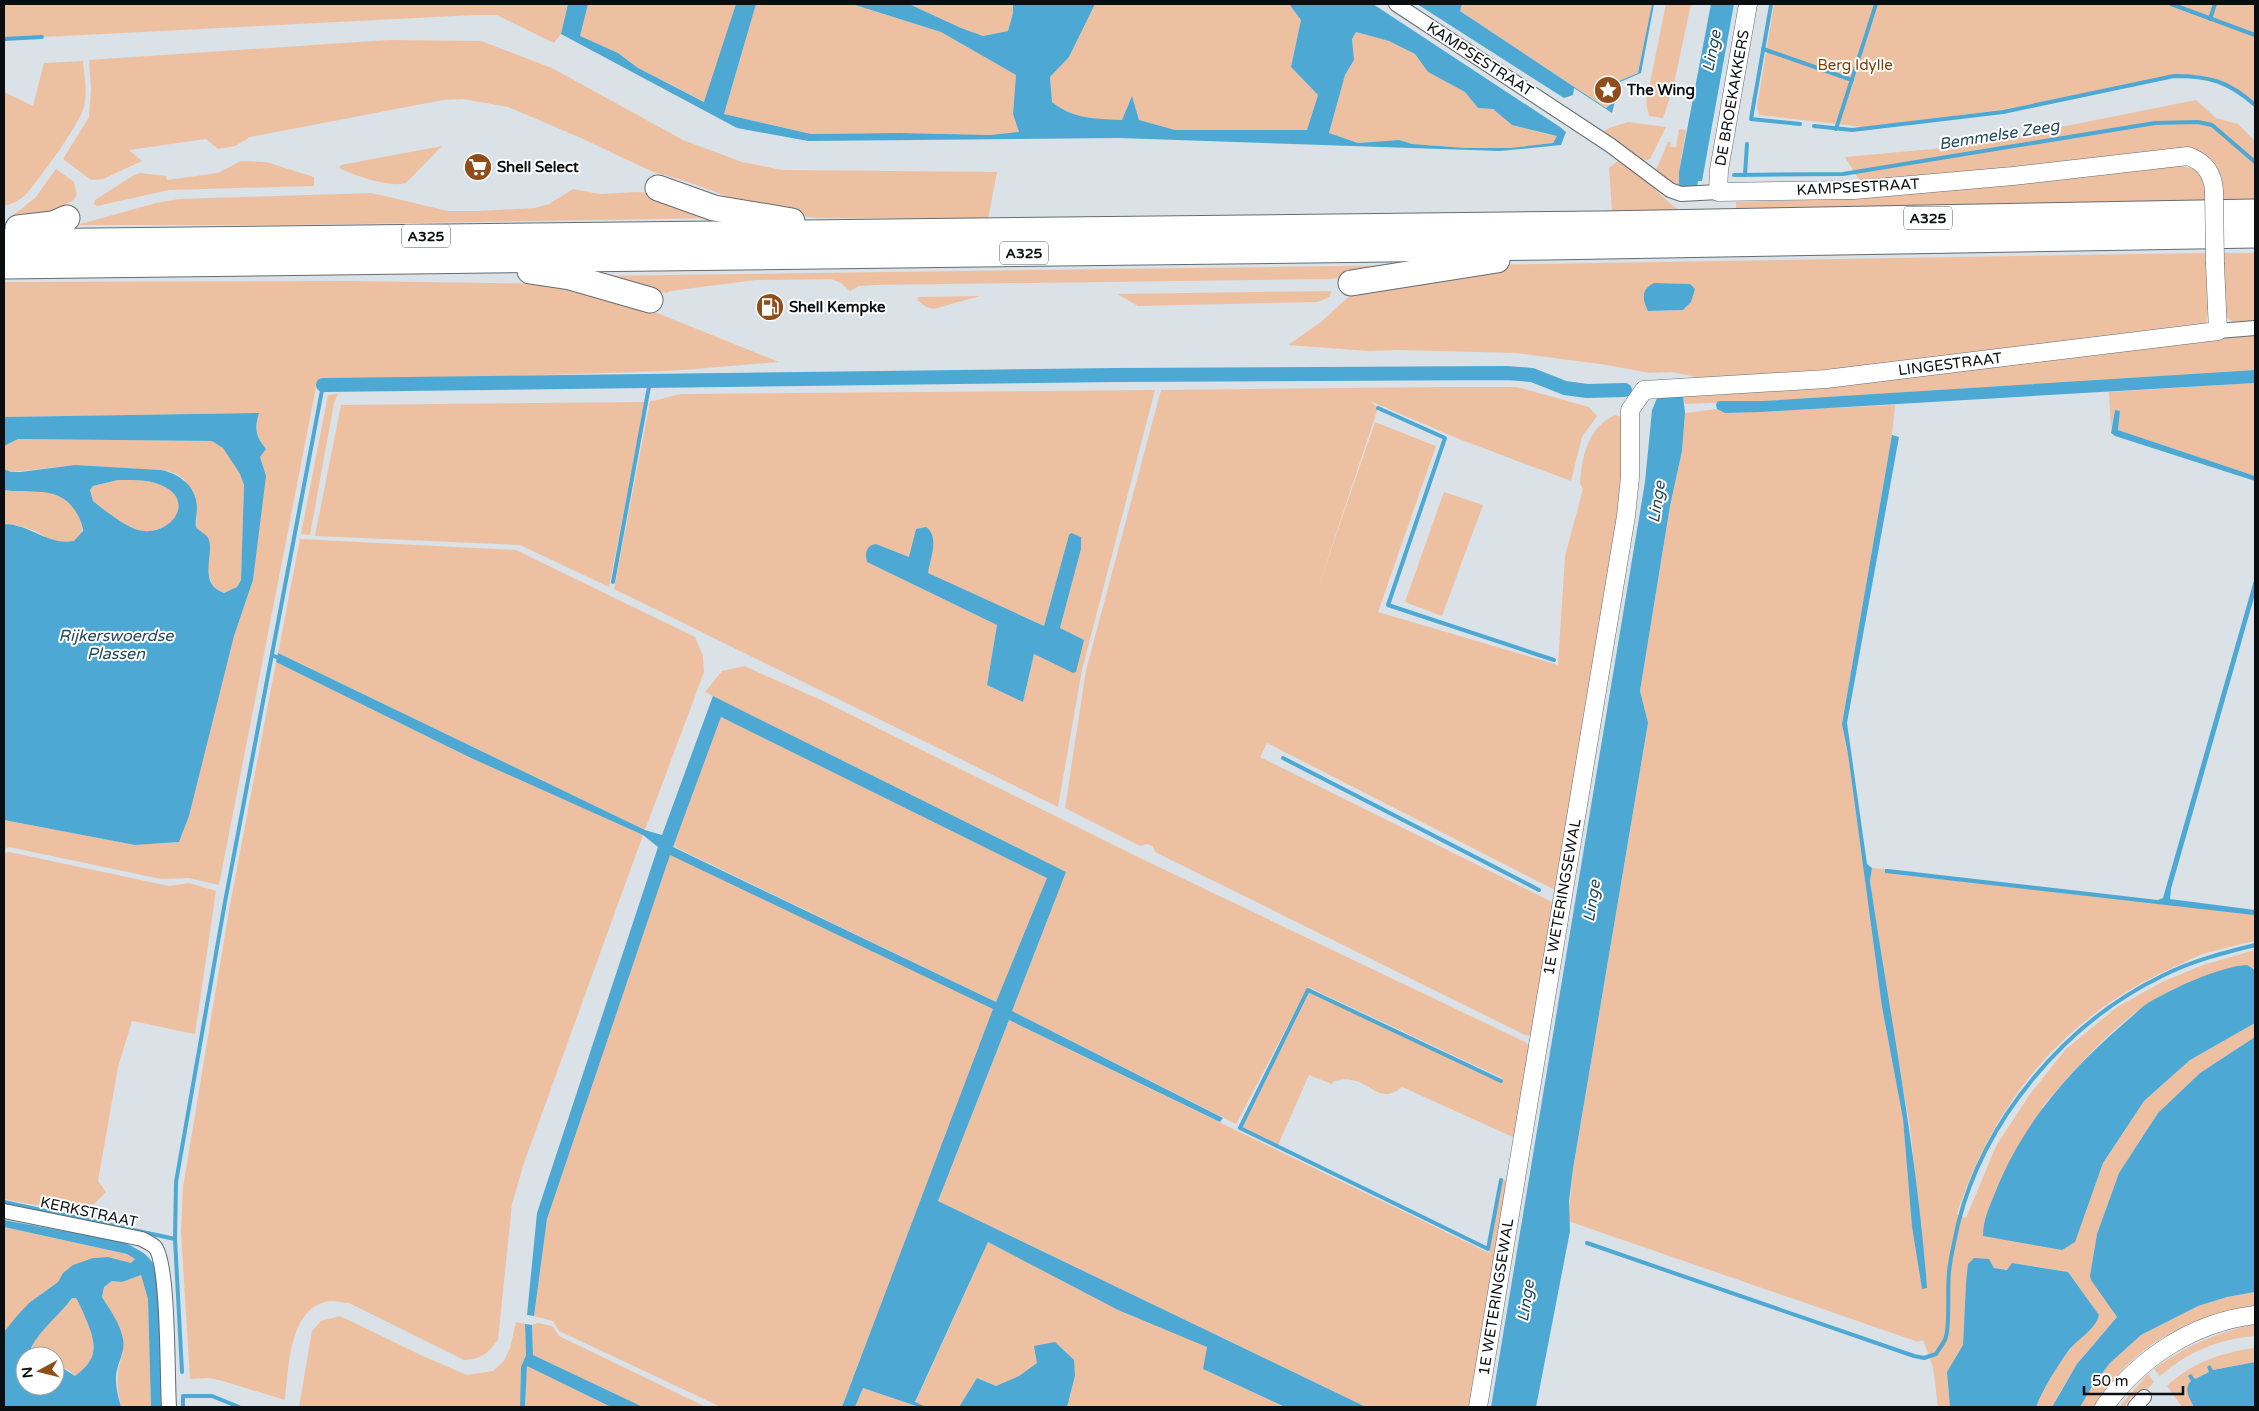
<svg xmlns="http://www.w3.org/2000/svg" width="2259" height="1411" font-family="'Varela Round',sans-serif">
  <rect width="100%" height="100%" fill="#dae2e7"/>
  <g fill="#eec0a2" fill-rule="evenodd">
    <polygon points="4,4 568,4 561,34 554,43 497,15 475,15 4,39"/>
    <polygon points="588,4 736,4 705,102 638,68 618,53 579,36"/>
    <polygon points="756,4 852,4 941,32 1016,75 1013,114 1019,132 990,135 900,133 811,134 724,114"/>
    <polygon points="909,4 1013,4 1013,13 1008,31 983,36 961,28"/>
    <path d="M1095,4h194l12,16 -10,47 27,28 -11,35h-132l-36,-10 -7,-24 -10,24c-29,-2 -47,0 -70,-18l-2,-25 19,-20z"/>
    <polygon points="1462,4 1652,4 1638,73 1619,81 1612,94 1611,104 1606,108 1459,10"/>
    <polygon points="1666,4 1691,4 1673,88 1663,118 1649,116 1646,103"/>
    <path d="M1774,4h481v99c-26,-23 -47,-27 -81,-27l-173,34 -137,17 -105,-12 -2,-8z"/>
    <polygon points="1356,32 1389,41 1415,54 1428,72 1465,92 1478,108 1493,109 1512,125 1557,136 1553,143 1510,148 1465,148 1412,144 1399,140 1358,143 1329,133 1345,75 1354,60 1352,39"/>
    <polygon points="389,40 481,41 552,68 683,140 742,162 783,170 997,172 988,219 818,218 769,212 688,182 653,172 581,138 508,107 463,99 443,100 250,137 235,146 218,149 206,139 129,150 142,161 103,179 91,180 63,159 89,117 91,90 89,60"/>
    <path d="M83,61c1,15 5,31 1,46 -5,18 -44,71 -57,86 -7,7 -14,11 -23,13v-114l29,14 11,-43z"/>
    <polygon points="2196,100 2216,118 2238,124 2255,141 2255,203 2221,203 2203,160 1862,185 1845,157 1965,146"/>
    <polygon points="1628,122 1666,127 1650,159 1641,162 1601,133 1609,128"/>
    <polygon points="1679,129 1686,130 1679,172 1679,187 1673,187 1657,173 1656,170 1668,142 1671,142 1670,147 1676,147"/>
    <path d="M442,146l-36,37c-16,5 -51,-7 -67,-15l2,-3z"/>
    <path d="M1619,160c25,12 39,37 63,52h-70l-3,-44z"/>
    <polygon points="241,161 266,162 314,177 314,186 169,190 97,206 94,204 95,200 134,175 140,173 166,176 167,180 218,173"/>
    <path d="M2179,166c10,1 25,5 29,16 2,5 0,15 1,21l-473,8v-9l74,-2z"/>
    <polygon points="56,169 74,182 77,194 74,200 39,219 12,216 35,198"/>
    <polygon points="573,189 600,194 637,192 658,194 717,218 290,225 77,225 156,203 179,199 372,193 448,211 479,211 535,208 549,204"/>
    <path d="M2205,253l3,54 -2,17 -395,51 -93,7 -46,-10 -23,1 -42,-8 -91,-12 -118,-3 -29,1 -81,-6 33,-23 26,-24 11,-6 122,-27zM1654,283l36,1 -7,26 -35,1c-6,-12 -7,-22 6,-28z"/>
    <path d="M2223,253h32v69c-12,1 -22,4 -30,-7z"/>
    <polygon points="1414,265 1372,275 1330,279 876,285 859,286 850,291 841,283 831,279 756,280 670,291 667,293 646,290 594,276"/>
    <path d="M349,281l212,3 91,27 127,51 -109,9 -353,11 -98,503 -30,-7 -28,1 -152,-32 -5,2v-29l131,25 44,-3 10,-26 45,-180 19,-56 12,-104 -5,-19 6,-8c-10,-12 -11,-20 -8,-36l-254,4v-135z"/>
    <polygon points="1331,291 1330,297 1318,302 1138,306 1117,294"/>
    <polygon points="980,296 934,309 926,307 917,300 918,297"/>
    <polygon points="2255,335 2255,370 1763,401 1685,404 1683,395 1904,375"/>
    <polygon points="2255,383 2255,476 2118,430 2120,411 2115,410 2111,429 2109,392"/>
    <path d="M1442,387h75l72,20 8,9 -15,21 -11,44 -112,-42 -89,-38 8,7 -60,180 57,-166 61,24 -58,166 180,53 7,-109 18,-67 -3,-6c2,-27 8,-56 35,-68l7,2 3,66 -68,408 -290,-148 -7,14 296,147 -25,132 -6,-1 -370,-183 -2,-6 -6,-2 -7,2 -75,-38 21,-138 75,-280z"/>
    <path d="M1155,390l-73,280 -24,137 -444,-218 36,-188c13,-1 20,-6 33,-7zM1069,536l12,13 -21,79 13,45 -39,-19 -11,48 -36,-17 10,-60 -130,-63c-2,-10 0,-14 9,-18l33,13 23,-4 -5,20 117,53z"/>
    <polygon points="338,394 334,403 310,535 301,534 328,395"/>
    <polygon points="645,402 609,587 520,545 315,536 341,405"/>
    <path d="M1895,405l-3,30 -50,289 6,30 34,253 21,112 9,108 10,62 5,-2 -17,-160 -20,-111 -20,-135 2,-13 13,1v4l369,41 1,-4v31c-16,4 -32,7 -48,12 -12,3 -23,10 -35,15 -109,49 -178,134 -215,246l9,4 30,-72 34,-52 36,-45 51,-42 45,-25 41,-17 52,-15v20l-1,-2c-20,4 -41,7 -60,13 -62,20 -110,78 -152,126l32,135 29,-79 41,-62 46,-41 65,-37v14l-55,36 -42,40 -39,60 -22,61 -7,42 27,41 -31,36 -23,34 -11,20h-16c9,-21 21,-42 36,-60 9,-10 22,-19 27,-32l-31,-43 -55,-9 -5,7 -14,-2 -5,-9 -18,1 -5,23 -3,62 -16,27 3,35h-12l-5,-40 -10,-27 -5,2 -350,-121 5,-52 75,-445 -8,-33 30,-185 12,-55 3,-38 32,-4 8,4z"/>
    <path d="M18,439l194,2c16,7 27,28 32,44l-3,95 -4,7 -13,6c-21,-8 -16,-34 -15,-52l-13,-14 1,-19 -13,-29 -9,-6 -14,-3 -86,-5 -64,7 -7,-3v-23z"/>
    <path d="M118,480c15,0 31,-1 45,6 34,16 6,52 -25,44 -12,-3 -34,-20 -45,-29l-3,-11 3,-4z"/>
    <path d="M4,490c19,3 43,-3 60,8 17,12 31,47 -3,45 -9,0 -16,-7 -24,-11 -10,-4 -22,-8 -33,-8z"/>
    <polygon points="1444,492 1483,505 1442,616 1405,602"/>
    <polygon points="300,539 516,550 695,637 703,656 704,672 645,830 278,653"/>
    <path d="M276,662l195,96 172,77 -119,328 -12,41 -14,136c-10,13 -16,19 -34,20l-115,-57c-6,0 -13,-2 -19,-2 -42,6 -41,68 -45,99l-66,-20 -10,-2 -19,1 -9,-146 2,-46 46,-277z"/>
    <path d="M744,666l77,34 321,159 383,183 6,6 -16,90 -113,-51c-23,18 -29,-4 -51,-7 -5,-1 -11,0 -17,1l-2,3 -23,-9 -31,70 -36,-17 68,-137 191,92 2,-1 -1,-4 -194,-91 -72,137 -224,-113 54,-139 -361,-180 17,-21z"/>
    <polygon points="721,717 1048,878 996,1002 673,846"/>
    <polygon points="9,852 169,886 189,883 216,891 195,1034 132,1021 118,1067 98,1181 106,1192 84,1214 4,1199 4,853"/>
    <polygon points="670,854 994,1009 842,1407 721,1407 559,1331 553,1321 534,1316 547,1219"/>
    <polygon points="1009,1020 1489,1253 1503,1179 1507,1182 1472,1407 1366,1407 938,1201"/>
    <polygon points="4,1227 127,1254 135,1259 131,1263 107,1257 93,1258 63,1273 58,1282 29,1303 4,1332"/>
    <polygon points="988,1242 1118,1310 1208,1347 1203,1369 1285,1407 1067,1407 1075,1376 1037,1363 1019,1376 996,1386 977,1378 959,1407 926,1407 915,1403"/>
    <path d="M141,1275l7,24 3,108h-30c-4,-20 -6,-34 2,-54l-21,-56 2,-10 8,-6 10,1z"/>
    <path d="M2255,1292v14c-68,12 -125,39 -160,101h-15l13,-22 17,-22 31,-28 57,-29 29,-9z"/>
    <path d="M72,1298h4c5,8 8,17 12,26 9,23 9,36 -13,52l-5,-5 -15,-8v-7h-21l-2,-1c-2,-21 28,-41 40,-57z"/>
    <polygon points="340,1316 425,1357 467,1375 493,1371 504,1361 510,1348 516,1322 525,1324 526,1355 521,1367 520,1407 299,1407 312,1331 321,1321"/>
    <polygon points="538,1323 552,1326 559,1336 706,1407 643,1407 533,1355 532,1325"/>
    <path d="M2255,1324v12c-36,3 -68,16 -95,40l-6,-7c31,-23 64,-37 101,-45z"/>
    <path d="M2255,1348v14l-43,8 -1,-4 -4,1 2,5 -18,9v19l3,7h-12l-15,-21c24,-23 55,-34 88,-38z"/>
    <polygon points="527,1366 611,1407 525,1407"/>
    <polygon points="2148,1374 2154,1382 2138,1400 2131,1397 2126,1405 2129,1407 2119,1407"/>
    <polygon points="863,1388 913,1405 919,1407 855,1407"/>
  </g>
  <g fill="#4da8d4" fill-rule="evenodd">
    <path d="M568,4h20l-8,32 38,17 20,15 66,34 32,-98h20l-32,110 87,20 89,-1 90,2 29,-3 -6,-18 3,-39 -75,-43 -89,-28h57l52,24 22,8 25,-5 5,-18v-9h82l-26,53 -19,20 2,25c23,18 42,16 70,18l10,-24 7,24 36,10h132l11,-35 -27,-28 10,-47 -12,-16h84l187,123 6,5 -5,13 -61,6 -381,-13 -311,3 -71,-13 -176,-94zM1356,32l33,9 26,13 13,18 37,20 13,16 15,1 19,16 45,11 -4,7 -43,5h-45l-53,-4 -13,-4 -41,3 -29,-10 16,-58 9,-15 -2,-21z"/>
    <polygon points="1417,4 1462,4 1460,11 1606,108 1611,104 1612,94 1619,81 1638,73 1652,4 1654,4 1641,73 1620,82 1612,113 1574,88 1573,95 1564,98"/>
    <polygon points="1711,4 1734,4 1702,181 1698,181 1697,187 1679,187 1679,172"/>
    <path d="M1654,283l36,1 5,5 -4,13 -8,8 -35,1c-6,-12 -7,-22 6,-28z"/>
    <polygon points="2255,370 2255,383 1760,412 1725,413 1717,409 1716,405 1717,402 1720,401 1763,401"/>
    <polygon points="1683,395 1685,413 1682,451 1670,506 1640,691 1648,723 1573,1169 1569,1201 1570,1231 1536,1407 1491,1407 1645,482 1652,410 1658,396"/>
    <polygon points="2115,410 2120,411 2118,430 2255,476 2255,481 2115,436 2111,433"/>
    <path d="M259,413c-5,16 -3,24 7,36l-6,8 6,19 -13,104 -19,56 -45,180 -10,26 -44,3 -131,-25v-296c26,0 44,22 70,17l9,-10c-1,-9 -4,-14 -9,-22 -16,-24 -46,-15 -70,-19v-21l7,3h9l55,-7 86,5c19,4 35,16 36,37 0,7 -2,13 -1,20 4,5 10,7 12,11 8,14 -12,45 16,55l13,-6 4,-7 3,-95 -4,-11 -17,-26 -11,-7 -194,-2 -14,7v-29zM118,480c15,0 31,-1 45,6 34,16 6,52 -25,44 -12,-3 -34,-20 -45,-29l-3,-11 3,-4z"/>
    <path d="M1892,435l7,2 -52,286 20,141 5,4 -2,13c20,135 47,270 57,407l-5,1 -10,-62 -9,-108 -21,-112 -34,-253 -6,-30z"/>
    <path d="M926,527c14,10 4,32 2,46l116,53 25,-91 2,-2 10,4v12l-21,79 24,12 -8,32 -3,1 -39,-19 -11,48 -36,-17 10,-60 -130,-63c-3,-9 0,-17 9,-18l33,13 7,-28z"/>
    <polygon points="2255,577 2255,594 2171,889 2170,899 2255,910 2254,915 1885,873 1885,869 1888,869 2158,900 2163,898"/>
    <path d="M278,653l367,177 17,5 51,-139 353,176 -54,139 211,107 -3,4 -211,-102 -71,181 428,206h-81l-82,-38 4,-22 -89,-37 -130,-68 -73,160 11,5h-7l-56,-19 -8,19h-13l151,-398 -323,-154 -123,364 -13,97 -7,-1 10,-102 121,-366 -15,-12 -172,-77 -183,-90 -12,-6zM721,717l326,161 -51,124 -323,-155z"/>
    <path d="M2247,965l8,5v53l-65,37 -46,41 -41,62 -28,79 -13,8 -79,-14c0,-16 6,-28 12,-43 26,-67 73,-121 127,-168 9,-7 17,-16 26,-22 23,-14 73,-37 99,-38z"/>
    <polygon points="2255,1037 2255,1292 2227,1297 2198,1306 2141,1335 2110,1363 2093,1385 2080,1407 2052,1407 2077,1364 2117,1317 2091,1280 2090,1276 2097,1234 2119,1173 2158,1113 2200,1073"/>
    <path d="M4,1220l119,22c10,5 23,10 29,20 13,21 9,115 10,145h-11l-3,-108 -7,-24 -19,7 -10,-1 -8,6 -2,10c8,13 18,26 21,42 3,15 -8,26 -7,41 0,9 3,19 5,27h-117v-75l12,-15 13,-14 29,-21 5,-9 10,-8 20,-7 15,-1 23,6 4,-4 -8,-5 -123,-27zM72,1298h4c5,8 8,17 12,26 9,23 9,36 -13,52l-20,-13v23h-30v-30h9l-3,-8c10,-20 28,-32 41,-50z"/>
    <path d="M1974,1258l15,1 5,9 13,2 5,-7 56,9 31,43c-3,14 -21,24 -30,35 -13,18 -25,37 -33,57h-86l-3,-35 16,-27 3,-62 2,-19z"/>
    <polygon points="525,1324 532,1325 533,1355 643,1407 611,1407 527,1366 525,1407 520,1407 521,1367 526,1355"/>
    <polygon points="1055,1342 1074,1360 1075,1376 1067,1407 959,1407 977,1378 996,1386 1019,1376 1037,1363 1034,1346"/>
    <path d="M2255,1362v45h-61c-4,-8 -11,-18 -3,-26l-3,-5 3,-2 4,5 14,-7 -2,-5 3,-2 3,5z"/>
  </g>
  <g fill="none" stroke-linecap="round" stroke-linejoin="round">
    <g stroke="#4da8d4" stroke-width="4">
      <polyline points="2171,4 2255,35"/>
      <polyline points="1771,5 1751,119 1800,124"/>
      <polyline points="2210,19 2215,4"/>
      <polyline points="4,39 42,37"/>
      <polyline points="1763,49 1852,80"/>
      <path d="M1814,126l38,4 151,-18 171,-36c35,0 54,5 81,29"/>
      <polyline points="1836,129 1876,4"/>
      <polyline points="1734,175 1843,174 2155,123 2198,122 2212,125 2255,162"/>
      <polyline points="1745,175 1747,144"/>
      <polyline points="1378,408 1445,438 1388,605 1554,660"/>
      <polyline points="613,582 650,381"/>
      <polyline points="272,655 281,659"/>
      <polyline points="1283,758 1539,890"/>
      <polyline points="1501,1180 1488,1249 1240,1128 1308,990 1501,1081"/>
      <polyline points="4,1202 175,1239"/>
      <path d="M1587,1243l327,113 10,2 12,-4c3,-5 8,-11 10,-17 4,-15 1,-47 3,-64 1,-16 6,-33 9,-49 26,-105 107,-201 204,-248 29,-15 61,-23 93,-31"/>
      <polyline points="182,1372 175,1239 176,1182 225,902 323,385"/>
      <polyline points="183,1407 183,1396 212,1396 239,1407"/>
    </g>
    <polyline stroke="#4da8d4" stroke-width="14" points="323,385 1116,375 1507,373 1532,375 1565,388 1587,391 1625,390"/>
    <defs>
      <g id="minor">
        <polyline points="1396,4 1610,145 1670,190 1681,194 1718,192"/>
        <polyline points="2218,331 2255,328"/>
        <path d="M4,1211l138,28c3,2 10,5 13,8 14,16 12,133 14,160"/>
        <polyline points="2135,1407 2144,1397"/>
      </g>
      <g id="tertiary">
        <path d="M1748,4l-29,166 -1,22 136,-2 159,-14 175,-20c17,6 25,18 26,35"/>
        <polyline points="1478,1407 1626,516 1630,477 1630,410 1644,390 1826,379 2218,331 2215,264"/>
        <path d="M2104,1407c35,-49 90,-85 151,-92"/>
      </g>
      <g id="motorway">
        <polyline points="658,188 714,208 792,221"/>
        <polyline points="18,228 53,224 67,218"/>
        <polyline points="4,242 1601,224 2255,212"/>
        <polyline points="4,266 1548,247 2255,235"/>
        <polyline points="530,271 570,277 650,300"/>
        <polyline points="1351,283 1497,260"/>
      </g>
    </defs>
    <use href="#minor" stroke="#646c70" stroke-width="16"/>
    <use href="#tertiary" stroke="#646c70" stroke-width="19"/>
    <use href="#motorway" stroke="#646c70" stroke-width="27"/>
    <use href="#minor" stroke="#fff" stroke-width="14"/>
    <use href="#tertiary" stroke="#fff" stroke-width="18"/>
    <use href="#motorway" stroke="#fff" stroke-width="25"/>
    <defs>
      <polyline id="tertiary-bridge" points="2214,191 2215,264"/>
    </defs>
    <use href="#tertiary-bridge" stroke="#646c70" stroke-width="19" stroke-linecap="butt"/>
    <use href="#tertiary-bridge" stroke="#fff" stroke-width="18"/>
  </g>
  <defs>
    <symbol id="sight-disc" viewBox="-11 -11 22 22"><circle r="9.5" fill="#8f4d1a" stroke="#fff"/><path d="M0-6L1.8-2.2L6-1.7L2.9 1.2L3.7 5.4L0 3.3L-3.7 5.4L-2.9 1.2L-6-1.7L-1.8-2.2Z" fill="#fff"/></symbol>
    <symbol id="supermarket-disc" viewBox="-11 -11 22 22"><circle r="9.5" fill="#8f4d1a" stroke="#fff"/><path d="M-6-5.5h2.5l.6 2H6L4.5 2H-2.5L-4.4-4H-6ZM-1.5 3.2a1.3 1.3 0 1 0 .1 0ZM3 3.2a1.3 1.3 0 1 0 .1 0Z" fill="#fff"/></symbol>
    <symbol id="fuel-disc" viewBox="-11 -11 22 22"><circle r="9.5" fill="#8f4d1a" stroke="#fff"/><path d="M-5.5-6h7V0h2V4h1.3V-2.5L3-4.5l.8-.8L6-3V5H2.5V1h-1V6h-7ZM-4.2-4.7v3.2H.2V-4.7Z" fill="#fff"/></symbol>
  </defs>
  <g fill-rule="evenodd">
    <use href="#sight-disc" x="1592" y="74" width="32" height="32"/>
    <use href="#supermarket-disc" x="462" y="151" width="32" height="32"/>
    <use href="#fuel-disc" x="754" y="291" width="32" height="32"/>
  </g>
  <g text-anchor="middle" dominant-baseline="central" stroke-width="4" stroke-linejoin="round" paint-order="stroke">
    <g fill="#fff" stroke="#545658" stroke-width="1">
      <rect x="1904" y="206.5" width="48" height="23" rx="4"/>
      <rect x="402" y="224.5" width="48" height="23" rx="4"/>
      <rect x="1000" y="241.5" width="48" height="23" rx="4"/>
    </g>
    <g font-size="14" font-weight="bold" fill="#0b0e10">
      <text x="1928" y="218">A325</text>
      <text x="426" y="236">A325</text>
      <text x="1024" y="253">A325</text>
    </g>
    <g font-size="15" fill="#0b0e10" stroke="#fff">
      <text transform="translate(1480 59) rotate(33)">KAMPSESTRAAT</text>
      <text transform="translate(1732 98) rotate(-80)">DE BROEKAKKERS</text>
      <text transform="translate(1858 187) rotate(-3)">KAMPSESTRAAT</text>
      <text transform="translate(1950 364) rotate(-7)">LINGESTRAAT</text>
      <text transform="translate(1562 897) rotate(-80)">1E WETERINGSEWAL</text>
      <text transform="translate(89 1212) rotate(12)">KERKSTRAAT</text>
      <text transform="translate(1496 1297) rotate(-81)">1E WETERINGSEWAL</text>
    </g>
    <g font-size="15" fill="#7f3e00" stroke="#fff">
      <text x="1855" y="65">Berg Idylle</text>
    </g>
    <g font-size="15" font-weight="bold" fill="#0b0e10" stroke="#fff" text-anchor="start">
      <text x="1627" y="90">The Wing</text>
      <text x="497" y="167">Shell Select</text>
      <text x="789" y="307">Shell Kempke</text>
    </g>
    <g font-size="16" font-style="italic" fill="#22495d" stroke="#fff">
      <text transform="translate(1712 51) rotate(-79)">Linge</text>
      <text transform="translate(1999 135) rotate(-9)">Bemmelse Zeeg</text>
      <text transform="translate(1657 502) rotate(-81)">Linge</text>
      <text x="116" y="636">Rijkerswoerdse<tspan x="116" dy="18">Plassen</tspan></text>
      <text transform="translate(1592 901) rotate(-81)">Linge</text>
      <text transform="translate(1526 1301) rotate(-81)">Linge</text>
    </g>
  </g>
  <rect width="2259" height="1411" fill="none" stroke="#0b0e10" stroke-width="10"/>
  <g transform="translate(40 1371) rotate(263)"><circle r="24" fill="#ffffff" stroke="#9d9f9f"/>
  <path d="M0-4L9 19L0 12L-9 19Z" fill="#8f4d1a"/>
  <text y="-8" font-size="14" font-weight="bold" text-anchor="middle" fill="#0b0e10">N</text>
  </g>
  <path d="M2084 1386v8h99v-8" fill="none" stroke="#0b0e10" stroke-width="2.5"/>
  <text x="2092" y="1386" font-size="15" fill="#0b0e10" stroke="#ffffff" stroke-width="4" paint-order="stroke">50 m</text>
</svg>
